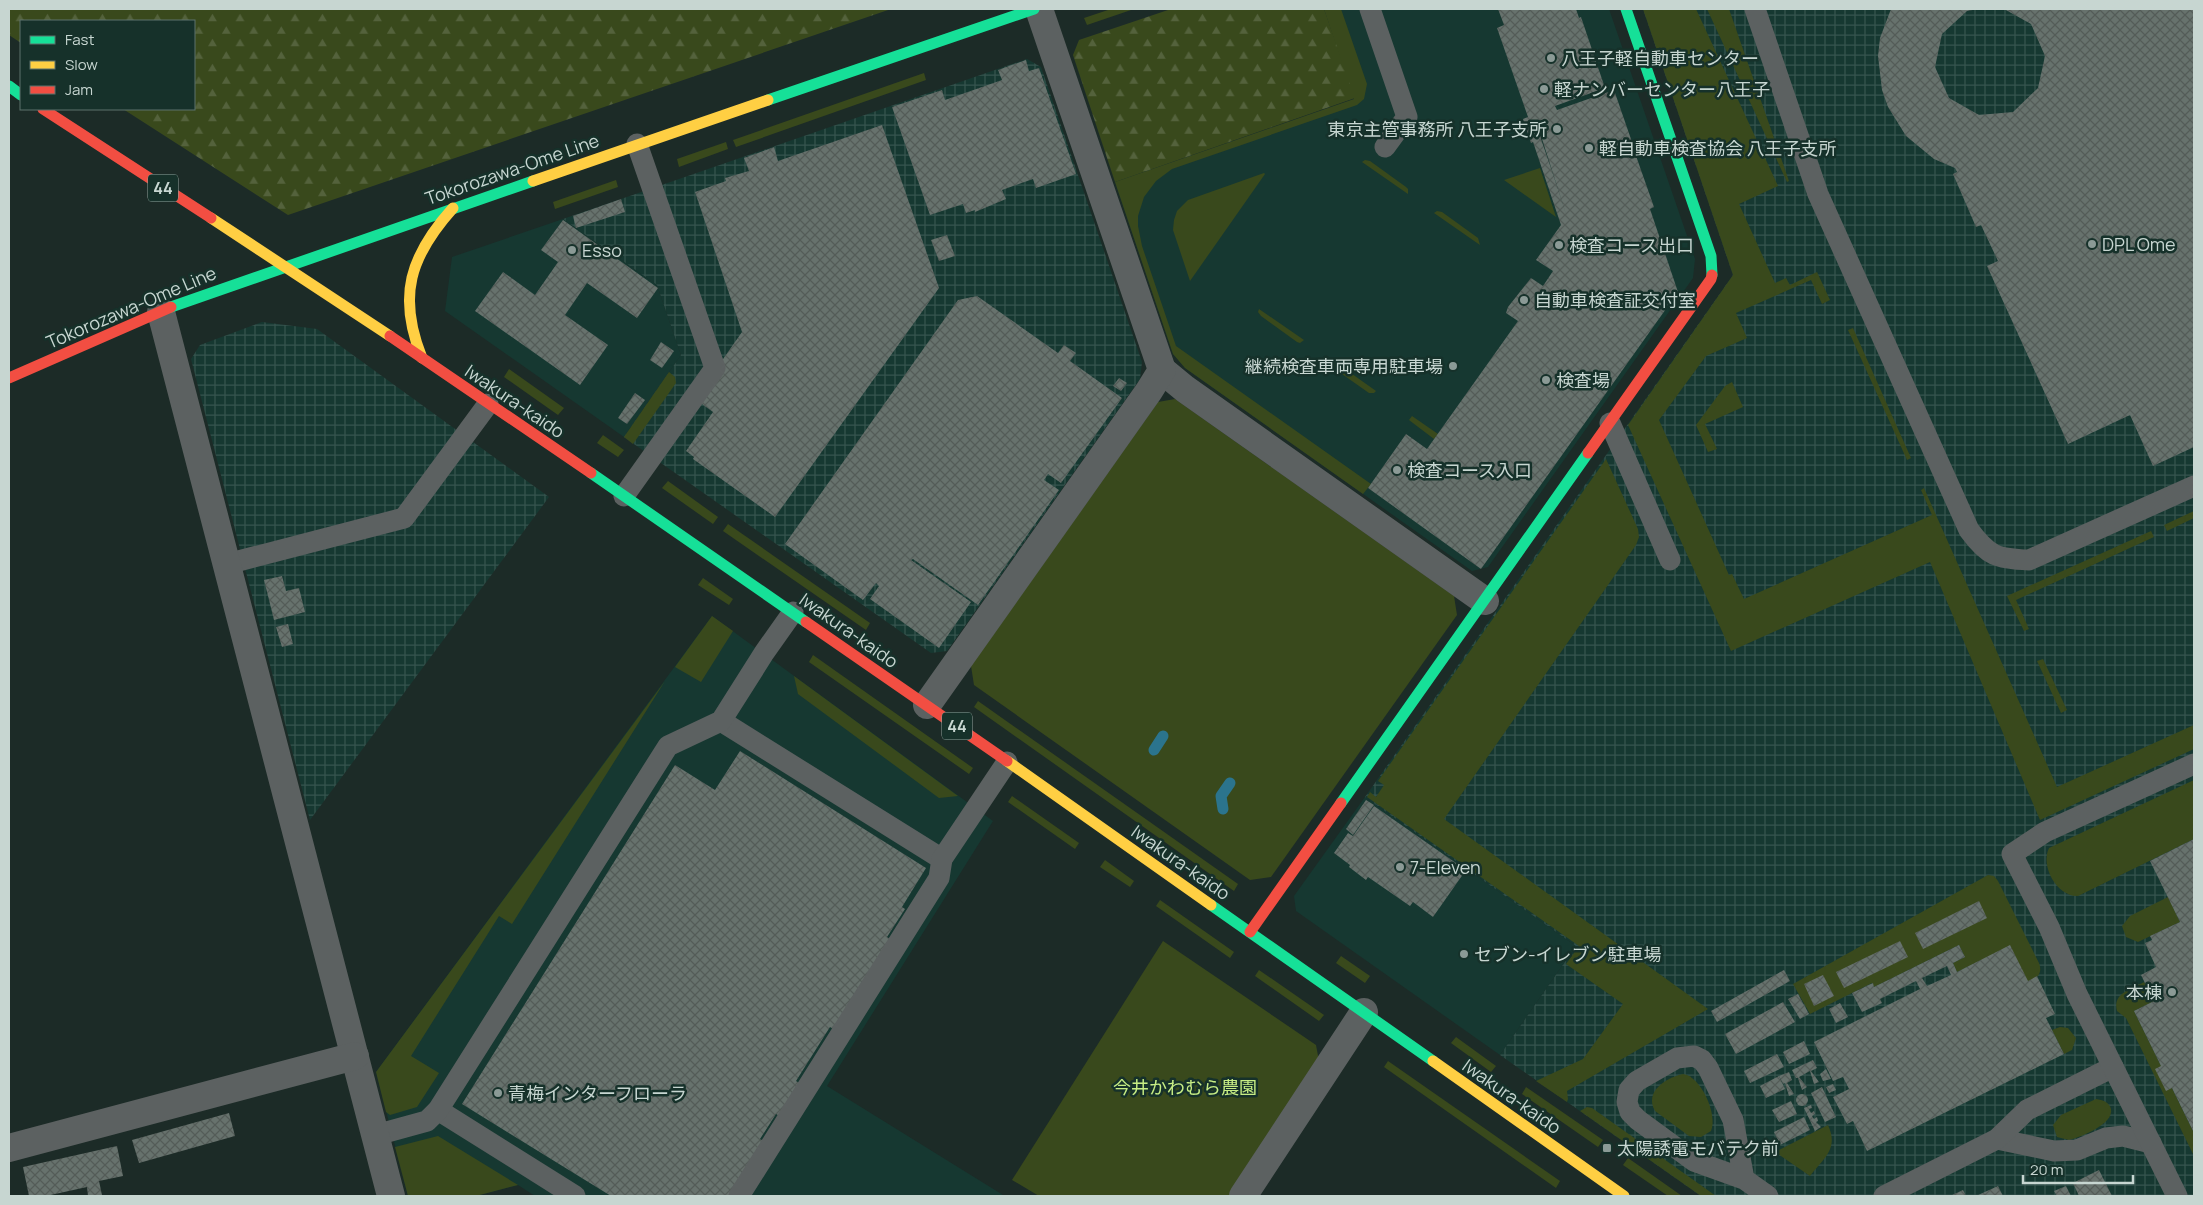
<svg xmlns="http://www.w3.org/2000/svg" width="2203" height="1205" font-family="Manrope,'Noto Sans JP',sans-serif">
  <defs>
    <pattern id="industrial-grid" width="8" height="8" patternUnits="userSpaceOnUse" patternTransform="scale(1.25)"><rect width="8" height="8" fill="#163831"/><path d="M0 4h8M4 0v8" fill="none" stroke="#36544e"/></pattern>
    <pattern id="forest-firs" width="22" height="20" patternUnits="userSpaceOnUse" patternTransform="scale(1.25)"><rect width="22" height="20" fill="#39491c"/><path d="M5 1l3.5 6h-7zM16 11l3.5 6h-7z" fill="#54623c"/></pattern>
    <pattern id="building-cross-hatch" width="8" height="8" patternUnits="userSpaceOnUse" patternTransform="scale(1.25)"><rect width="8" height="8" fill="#67726d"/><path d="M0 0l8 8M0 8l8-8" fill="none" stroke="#545c58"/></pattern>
  </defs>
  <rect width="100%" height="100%" fill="#1c2b27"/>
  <g fill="#163831">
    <polygon points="1324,9 1609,9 1695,259 1693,278 1488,567 1472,571 1185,368 1173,354 1115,182 1354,99"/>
    <polygon points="563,219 657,285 681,355 624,437 445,311 452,257"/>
    <polygon points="712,616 993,821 827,1086 1003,1195 535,1196 518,1185 476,1196 408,1196 376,1072"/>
    <polygon points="1365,797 1576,946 1500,1055 1296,911 1294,896"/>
  </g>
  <g fill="url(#industrial-grid)">
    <polygon points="1643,9 2194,9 2194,1196 1701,1196 1500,1055 1576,946 1365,797 1733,275"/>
    <polygon points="1027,59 1041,67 1142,362 1140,379 947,651 931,653 624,437 681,355 657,285 563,219"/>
    <polygon points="262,322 317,329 549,497 310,820 191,359 200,345"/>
  </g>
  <g fill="#39491c">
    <polygon points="1111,9 1134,9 1087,25 1084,18"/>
    <polygon points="1324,9 1341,9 1367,84 1364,99 1357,105 1172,169 1156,181 1144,197 1138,216 1138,226 1142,246 1176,346 1371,484 1363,494 1185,368 1173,354 1115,182 1354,99"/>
    <polygon points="1643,9 1696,9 1778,186 1739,204 1775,283 1786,278 1790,285 1817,272 1830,300 1822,304 1811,280 1736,313 1747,338 1706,356 1659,420 1729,575 1732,574 1744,599 1932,515 1921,490 1924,488 2057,787 2194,725 2194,749 2040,820 1930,562 1731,651 1628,425 1733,275"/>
    <polygon points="1707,9 1729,9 1789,181 1787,182"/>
    <polygon points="924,73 926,80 736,147 733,140"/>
    <polygon points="726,142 728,149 679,167 677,159"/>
    <polygon points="1365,160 1370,161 1406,187 1408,189 1408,194 1362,162"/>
    <polygon points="1540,168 1556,217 1504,180"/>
    <polygon points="1264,173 1265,174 1190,281 1173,230 1174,220 1177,211 1188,200"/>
    <polygon points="616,180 618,187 555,209 553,202"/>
    <polygon points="1437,211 1442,212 1478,238 1480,245 1434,213"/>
    <polygon points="1259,309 1304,340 1300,343 1297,342 1261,316 1258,312"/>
    <polygon points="1853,328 1911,458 1907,460 1848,330"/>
    <polygon points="1331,359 1376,391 1374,393 1369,393 1332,367"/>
    <polygon points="509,369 564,408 558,415 504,377"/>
    <polygon points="669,372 675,377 676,383 633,444 624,437"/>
    <polygon points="1732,382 1743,407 1705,424 1717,449 1708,452 1696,425 1725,386"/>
    <polygon points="1175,399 1454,596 1457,615 1271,877 1250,880 974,685 971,666 1158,402"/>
    <polygon points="1412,416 1438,434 1434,439 1409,420"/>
    <polygon points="603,435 624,450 618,457 597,443"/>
    <polygon points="1606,459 1638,529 1639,537 1636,545 1444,819 1708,1009 1567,1091 1568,1099 1567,1102 1536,1081 1583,1059 1623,1004 1566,964 1579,946 1367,797 1370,792 1376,797 1384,785 1378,781"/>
    <polygon points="668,481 718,517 713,524 662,488"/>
    <polygon points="2194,511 2194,518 2167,531 2164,525"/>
    <polygon points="728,524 870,623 866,630 723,531"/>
    <polygon points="2151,531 2154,537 2016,600 2029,629 2024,631 2007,596"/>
    <polygon points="703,578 733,599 729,605 698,585"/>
    <polygon points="712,616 733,631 701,682 675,667"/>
    <polygon points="813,655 973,768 969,774 809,662"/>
    <polygon points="2043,659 2067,710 2061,713 2037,661"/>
    <polygon points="794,676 958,796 939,798 798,694"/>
    <polygon points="665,681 512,924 499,916 411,1056 439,1073 417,1107 390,1115 386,1112 376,1072"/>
    <polygon points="978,701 1238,884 1234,891 974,707"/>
    <path d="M2194,780v59l-116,57c-21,1 -38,-30 -29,-48z"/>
    <polygon points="1012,796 1079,843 1075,849 1008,802"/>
    <polygon points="1105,860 1134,881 1130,887 1100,867"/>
    <path d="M1988,875l6,1 4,5 41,82c4,11 -2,15 -11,20l-18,-37 -53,26 -4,-9 12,-6 -6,-12 -85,42 -2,-4 -62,31 -17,-30z"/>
    <polygon points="2168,897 2180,922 2138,942 2126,937 2122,926 2130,916"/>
    <polygon points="1160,900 1234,952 1230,958 1156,906"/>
    <polygon points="1163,941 1316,1045 1319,1061 1230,1196 1039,1196 1012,1180"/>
    <polygon points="1341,956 1370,976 1365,983 1336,963"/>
    <polygon points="1259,970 1324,1015 1319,1021 1255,976"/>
    <path d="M2144,982l10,19 -20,10 60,122v23l-68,-138 -9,-7c-5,-18 15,-22 27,-29z"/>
    <polygon points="2060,1027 2068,1028 2076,1038 2072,1050 2064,1054 2052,1030"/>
    <polygon points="1456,1037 1496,1066 1491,1072 1451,1043"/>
    <polygon points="1388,1061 1560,1181 1556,1188 1384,1067"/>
    <path d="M1683,1074c18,2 35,41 28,57l-10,6 -12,-1 -34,-25c-11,-19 10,-33 28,-37z"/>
    <polygon points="1526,1087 1603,1140 1598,1147 1522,1094"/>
    <path d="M2096,1099c7,1 13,3 15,10 3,15 -30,28 -42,31l-12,-3 -4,-12 8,-10z"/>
    <polygon points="1587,1107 1592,1108 1716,1196 1701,1196 1580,1111"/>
    <path d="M1828,1125c11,24 -4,33 -18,51l-35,-24z"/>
    <polygon points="438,1136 518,1185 476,1196 408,1196 395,1147"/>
    <polygon points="1628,1158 1682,1196 1668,1196 1623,1165"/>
  </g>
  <g fill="url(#forest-firs)">
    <polygon points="9,9 891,9 288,215 123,109 194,109 194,21 21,21 21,43 9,35"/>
    <polygon points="1171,9 1324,9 1355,98 1115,182 1073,55 1079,40"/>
  </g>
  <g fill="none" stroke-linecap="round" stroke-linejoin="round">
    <g stroke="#2b748d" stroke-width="11">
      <polyline points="1154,750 1163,736"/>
      <polyline points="1223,809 1221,796 1230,783"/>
    </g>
  </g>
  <g fill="url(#building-cross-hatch)" fill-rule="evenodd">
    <path d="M1498,9h78l3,9 2,-1 24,71 -50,18 2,4 57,-20 18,52 6,-1 3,10 -6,2 19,54 -4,2 28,83 -197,277 -113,-81 38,-54 21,15 91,-128 -12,-8 2,-6 23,-29 12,8 10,-15 -17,-11 25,-35 -28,-83 -2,1 -8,-24 5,-2 -31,-89 7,-3zM1541,139h1l25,78 -15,-46z"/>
    <polygon points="1891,9 1978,9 1967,11 1942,34 1935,67 1949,98 1979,115 2013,112 2038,88 2045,56 2031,24 2004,9 2194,9 2194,447 2153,466 2130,415 2068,444 1987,266 1998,261 1981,225 1976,227 1953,174 1957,172 1955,168 1934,159 1906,136 1888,107 1882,90 1878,56 1880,38"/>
    <polygon points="1026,60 1029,71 1039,68 1076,174 1036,188 1033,179 1002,190 1006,199 975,212 975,210 966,213 963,204 930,215 892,107 942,90 945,100 1002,80 998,70"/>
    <polygon points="882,125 939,288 775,517 693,459 694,457 686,451 713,412 695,399 742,332 695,192 726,181 725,178 749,171 744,158 774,147 778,161"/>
    <polygon points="621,199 625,212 576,228 573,216"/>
    <polygon points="563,220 658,288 637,318 587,283 565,315 608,345 580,385 475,311 503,272 535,295 558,262 541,250"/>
    <polygon points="947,235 955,256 939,261 931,240"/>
    <polygon points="977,296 1058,353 1064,345 1076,353 1070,361 1122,398 1061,483 1048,474 1044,480 1059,490 978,605 913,559 911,560 971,602 939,648 870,599 879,586 876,583 863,600 785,544 958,300"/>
    <polygon points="661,342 674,351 662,368 650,360"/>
    <polygon points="1119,378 1127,383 1121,391 1113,386"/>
    <polygon points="635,393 645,400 627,424 618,418"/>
    <polygon points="282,576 286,591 299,588 305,612 274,620 264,580"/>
    <polygon points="288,624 293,644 282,647 276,627"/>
    <polygon points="740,751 926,868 902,907 905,909 887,937 896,943 839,1033 830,1027 796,1081 805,1087 785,1119 776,1114 760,1139 769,1144 737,1196 611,1196 462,1104 675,765 715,790"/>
    <polygon points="1366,800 1374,805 1353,835 1346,829"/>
    <polygon points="1374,806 1466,870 1433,917 1413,902 1410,906 1368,877 1366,880 1349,867 1350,865 1334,853 1348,833 1353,836"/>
    <polygon points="2194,839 2194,1133 2172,1088 2166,1091 2155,1069 2161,1066 2134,1011 2154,1001 2141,975 2156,967 2145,943 2152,940 2150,936 2180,922 2150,861"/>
    <polygon points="1979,901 1987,918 1923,949 1915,933"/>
    <polygon points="1900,941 1908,957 1844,988 1836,972"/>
    <path d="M1959,945l6,12 -12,6 4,9 53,-27 18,36 9,-5 18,38 -9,4 18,36 -197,97 -14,-30 -6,3 -14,-27 16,-8 -6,-12 -10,4 -19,-39 106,-53 -4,-8 -36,18 2,4 -20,9 -10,-19 21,-10 1,4zM1947,966l4,9 -24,11 -5,-8z"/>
    <polygon points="1784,970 1790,981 1717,1022 1711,1011"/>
    <polygon points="1823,975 1834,996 1814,1006 1804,984"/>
    <polygon points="1798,994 1809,1014 1800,1019 1788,999"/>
    <polygon points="1783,1002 1795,1022 1736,1054 1725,1034"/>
    <polygon points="1840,1003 1848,1017 1836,1023 1829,1009"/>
    <polygon points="1804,1041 1810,1054 1789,1064 1783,1052"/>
    <polygon points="1777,1054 1784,1067 1750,1083 1744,1071"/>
    <polygon points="1813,1060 1817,1068 1811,1071 1819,1082 1814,1084 1810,1071 1799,1077 1807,1087 1802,1090 1798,1078 1796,1078 1792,1070"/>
    <polygon points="1826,1069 1831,1079 1823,1081 1820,1074"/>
    <polygon points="1789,1072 1792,1080 1787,1083 1794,1094 1789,1096 1785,1083 1783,1084 1779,1076"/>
    <polygon points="1779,1076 1785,1089 1766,1098 1760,1086"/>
    <polygon points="1833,1084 1836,1090 1829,1093 1826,1087"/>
    <polygon points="1822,1087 1836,1117 1825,1122 1811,1093"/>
    <circle cx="1802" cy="1100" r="6"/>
    <polygon points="1791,1101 1797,1114 1779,1122 1772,1110"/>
    <polygon points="1811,1105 1812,1108 1809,1109 1811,1113 1814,1111 1815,1114 1812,1116 1814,1119 1817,1117 1818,1121 1816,1122 1821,1127 1815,1131 1804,1108"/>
    <polygon points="229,1113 235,1136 139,1163 132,1140"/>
    <polygon points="1804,1117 1810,1130 1780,1145 1774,1132"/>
    <polygon points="117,1146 123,1176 99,1181 102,1195 88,1196 87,1187 46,1196 29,1196 23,1167"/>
    <polygon points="2099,1170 2112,1196 2079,1196 2073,1183"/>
    <polygon points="1998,1186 2003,1196 1976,1196"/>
    <polygon points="2066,1186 2071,1196 2057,1196 2054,1191"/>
    <polygon points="1963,1190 1966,1196 1950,1196"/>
  </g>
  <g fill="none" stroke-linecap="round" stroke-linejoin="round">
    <g stroke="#5c6161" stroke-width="21">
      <polyline points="1370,9 1407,117 1385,147"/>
      <path d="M1755,9l63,185 151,336c19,26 28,29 60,30l165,-74"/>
      <polyline points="1610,423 1670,560"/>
      <polyline points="624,496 715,368 637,144"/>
      <polyline points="227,564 404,518 488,404"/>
      <polyline points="721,721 942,859"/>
      <polyline points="438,1110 575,1196"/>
      <polyline points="376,1135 427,1121 438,1110 668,746 721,721 764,653 793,612"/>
      <polyline points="1997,1139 2054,1151 2077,1150 2106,1138 2123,1136 2151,1143"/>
      <polyline points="1744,1179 1733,1120 1708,1068 1702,1060 1694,1056 1677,1058 1637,1081 1629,1090 1627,1102 1630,1112 1638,1120 1694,1161 1744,1179 1768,1196"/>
      <polyline points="739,1196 939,878 942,859 1007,762"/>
      <polyline points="1884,1196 1997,1139 2027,1110 2113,1067"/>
      <polyline points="2177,1196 2077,994 2049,927 2012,854 2045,832 2194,764"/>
    </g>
    <g stroke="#5c6161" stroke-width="28">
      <polyline points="161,312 391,1196"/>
      <polyline points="1162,370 1185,389 1485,601"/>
      <polyline points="927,705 1149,391 1162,370 1039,9"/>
      <polyline points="9,1148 355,1056"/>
      <polyline points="1243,1196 1364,1012"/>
    </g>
    <g stroke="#16e098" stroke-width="11">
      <polyline points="1626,9 1711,256 1712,275"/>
      <polyline points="9,86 21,95"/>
      <polyline points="768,100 1034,9"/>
      <polyline points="171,307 533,181"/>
      <polyline points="591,473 806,622"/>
      <polyline points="1341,803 1588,453"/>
      <polyline points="1211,905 1433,1061"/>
    </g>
    <g stroke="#ffcf43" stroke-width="11">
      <polyline points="533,181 768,100"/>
      <polyline points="211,218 390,336"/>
      <path d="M422,358c-25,-62 -12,-102 31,-150"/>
      <polyline points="1007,761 1211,905"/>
      <polyline points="1433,1061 1624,1196"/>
    </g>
    <g stroke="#f24e42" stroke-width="11">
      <polyline points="43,109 211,218"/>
      <polyline points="390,336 591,473"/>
      <polyline points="9,378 171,307"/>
      <polyline points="1588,453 1711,279 1712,275"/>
      <polyline points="806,622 1007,761"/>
      <polyline points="1250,932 1341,803"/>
    </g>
  </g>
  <g fill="#8b9a96" stroke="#16312a" stroke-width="2">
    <circle cx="1551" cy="58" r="5"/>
    <circle cx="1544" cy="89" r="5"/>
    <circle cx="1557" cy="129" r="5"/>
    <circle cx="1589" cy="148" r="5"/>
    <circle cx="2092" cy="244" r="5"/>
    <circle cx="1559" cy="245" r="5"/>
    <circle cx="572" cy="250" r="5"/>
    <circle cx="1524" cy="300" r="5"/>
    <circle cx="1453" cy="366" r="5"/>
    <circle cx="1546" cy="380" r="5"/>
    <circle cx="1397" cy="470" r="5"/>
    <circle cx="1400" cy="867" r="5"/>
    <circle cx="1464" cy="954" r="5"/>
    <circle cx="2172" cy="992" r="5"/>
    <circle cx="498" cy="1093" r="5"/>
    <rect x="1602" y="1143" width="10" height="10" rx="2.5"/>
  </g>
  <g text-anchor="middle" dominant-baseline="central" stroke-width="5" stroke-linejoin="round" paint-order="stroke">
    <g fill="#16312a" stroke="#92a49f" stroke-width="1">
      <rect x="148" y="174.5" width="30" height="27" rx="4"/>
      <rect x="942" y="712.5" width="30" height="27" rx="4"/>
    </g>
    <g font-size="16" font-weight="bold" fill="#c7d6d1">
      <text x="163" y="188">44</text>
      <text x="957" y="726">44</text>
    </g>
    <g font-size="18" fill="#c7d6d1" stroke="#16312a" text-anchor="start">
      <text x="1561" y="58">八王子軽自動車センター</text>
      <text x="1554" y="89">軽ナンバーセンター八王子</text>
      <text x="1547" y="129" text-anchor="end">東京主管事務所 八王子支所</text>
      <text x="1599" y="148">軽自動車検査協会 八王子支所</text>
      <text x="2102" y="244">DPL Ome</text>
      <text x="1569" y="245">検査コース出口</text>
      <text x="582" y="250">Esso</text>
      <text x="1534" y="300">自動車検査証交付室</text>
      <text x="1443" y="366" text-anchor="end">継続検査車両専用駐車場</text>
      <text x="1556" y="380">検査場</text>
      <text x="1407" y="470">検査コース入口</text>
      <text x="1410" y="867">7-Eleven</text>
      <text x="1474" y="954">セブン-イレブン駐車場</text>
      <text x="2162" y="992" text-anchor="end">本棟</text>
      <text x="508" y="1093">青梅インターフローラ</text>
      <text x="1617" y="1148">太陽誘電モバテク前</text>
    </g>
    <g font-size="18" fill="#c7d6d1" stroke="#16312a">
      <text transform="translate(512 169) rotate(-19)">Tokorozawa-Ome Line</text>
      <text transform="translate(131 307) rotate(-23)">Tokorozawa-Ome Line</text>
      <text transform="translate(515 401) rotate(34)">Iwakura-kaido</text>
      <text transform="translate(849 630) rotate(35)">Iwakura-kaido</text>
      <text transform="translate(1181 862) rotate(35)">Iwakura-kaido</text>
      <text transform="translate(1512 1096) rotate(35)">Iwakura-kaido</text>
    </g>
    <g font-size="18" fill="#c7ed84" stroke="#16312a">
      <text x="1185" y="1087">今井かわむら農園</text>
    </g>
  </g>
  <rect width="2203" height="1205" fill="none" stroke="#c7d6d1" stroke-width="20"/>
  <rect x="20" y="20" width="175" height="90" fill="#16312a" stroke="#5d736d"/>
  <rect x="30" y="36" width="25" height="8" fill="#16e098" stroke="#5d736d"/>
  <text x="65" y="45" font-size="15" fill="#c7d6d1">Fast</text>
  <rect x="30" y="61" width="25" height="8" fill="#ffcf43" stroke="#5d736d"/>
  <text x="65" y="70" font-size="15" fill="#c7d6d1">Slow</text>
  <rect x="30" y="86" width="25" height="8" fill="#f24e42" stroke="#5d736d"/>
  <text x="65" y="95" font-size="15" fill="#c7d6d1">Jam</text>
  <path d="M2023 1175v8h110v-8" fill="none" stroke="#c7d6d1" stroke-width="2.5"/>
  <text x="2030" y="1175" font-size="15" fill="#c7d6d1" stroke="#16312a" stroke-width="4" paint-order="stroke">20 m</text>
</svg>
